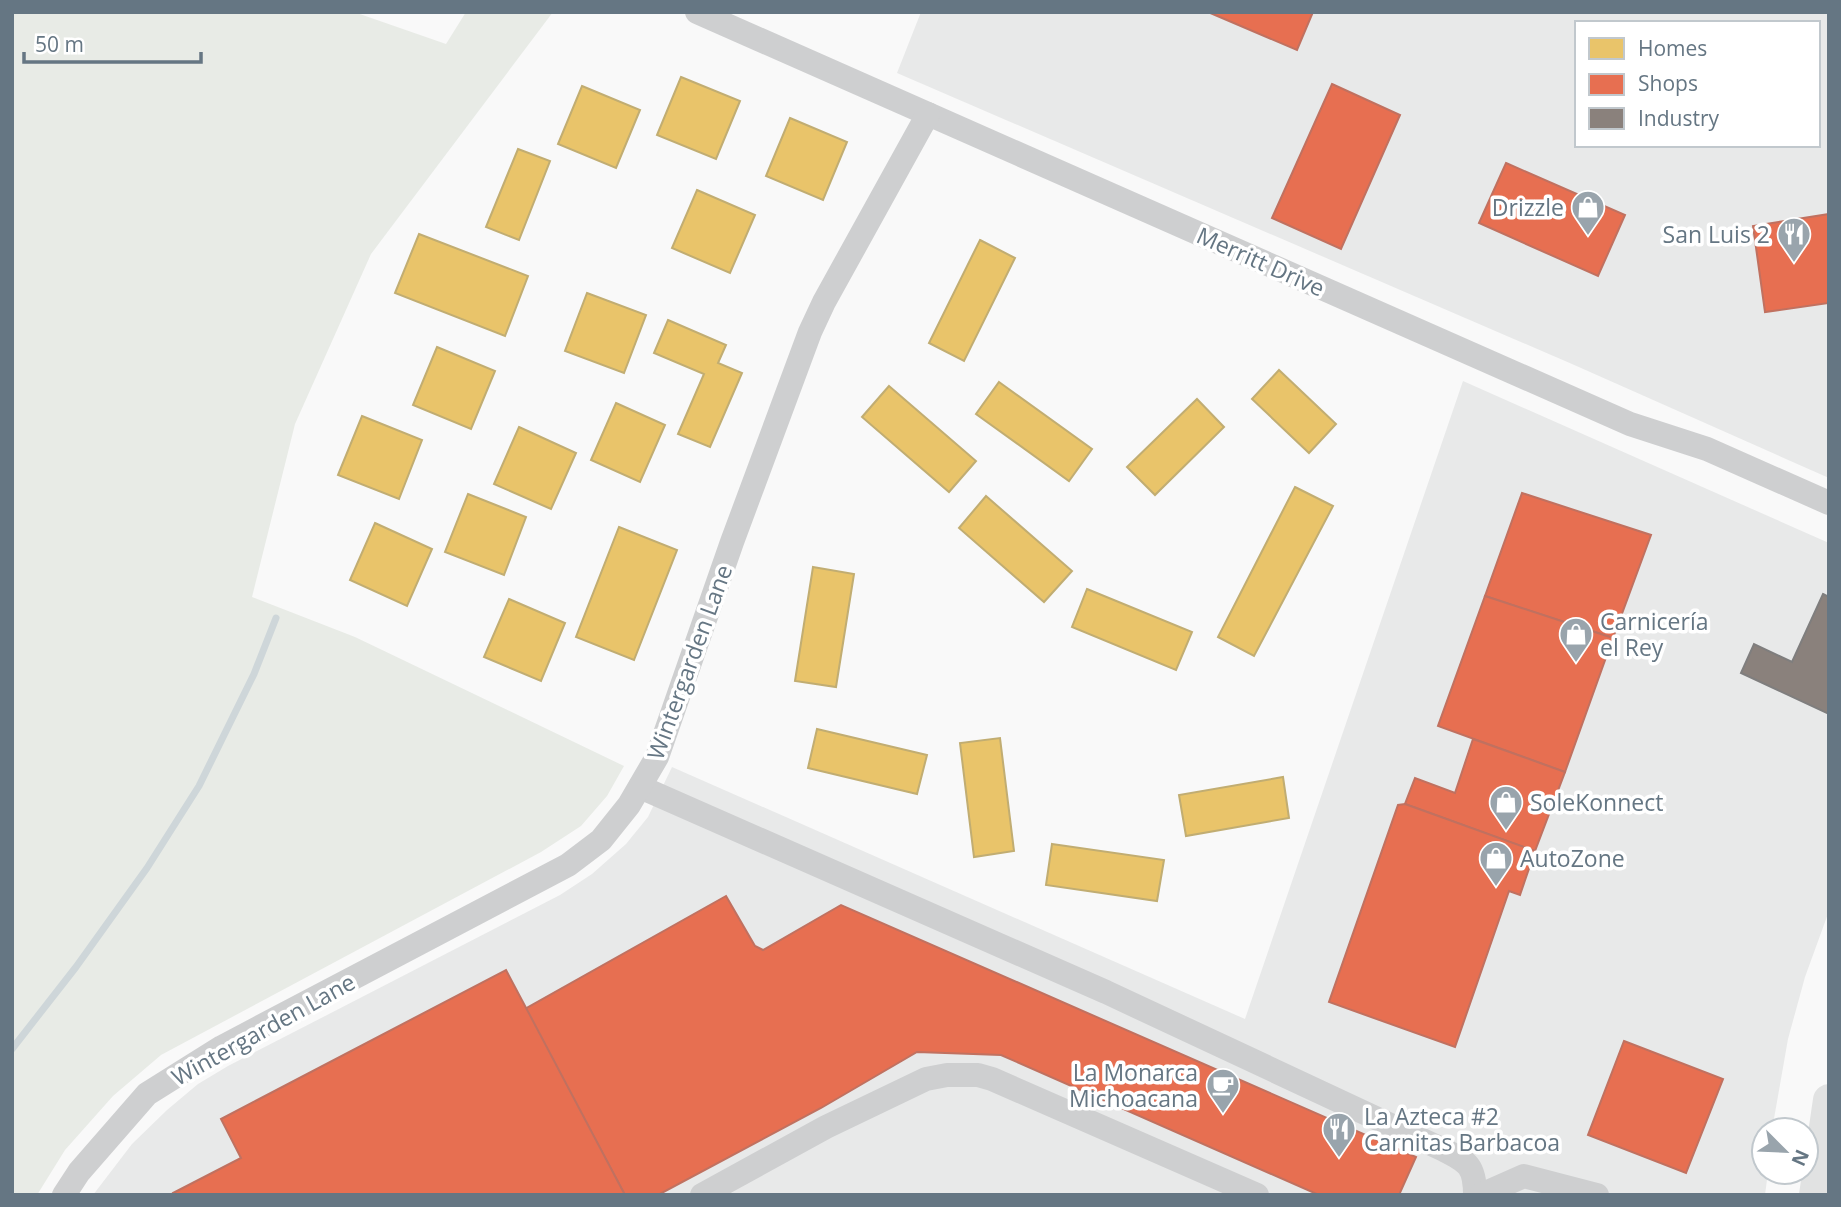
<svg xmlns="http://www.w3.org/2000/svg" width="1841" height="1207" font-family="'Open Sans',sans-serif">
  <rect width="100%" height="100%" fill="#f9f9f9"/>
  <g fill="#e8e9e9" fill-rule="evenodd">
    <path d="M921,12h908v466l-257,-114 -675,-291zM1577,23h241v122h-241z"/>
    <polygon points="1463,381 1829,543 1829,911 1805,977 1788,1039 1772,1130 1764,1130 1764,1172 1768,1172 1765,1195 93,1195 132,1144 167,1110 198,1084 228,1066 560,895 592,874 626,844 648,817 672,767 1245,1019"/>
  </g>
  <polygon fill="#e8ebe6" points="12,12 354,12 446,44 466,12 553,12 371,254 295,424 252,597 355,637 624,766 607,796 581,826 541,852 161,1055 113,1096 65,1150 37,1195 12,1195"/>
  <g fill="#e9c46a" stroke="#c1ad72" stroke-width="2">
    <polygon points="681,77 740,101 716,159 657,135"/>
    <polygon points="582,86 640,110 616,168 558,144"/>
    <polygon points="790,118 847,142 823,200 766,176"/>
    <polygon points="518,149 550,161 519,240 486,227"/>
    <polygon points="697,190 755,215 730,273 672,248"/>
    <polygon points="419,234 528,276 505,336 395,293"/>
    <polygon points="980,240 1015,258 964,361 929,343"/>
    <polygon points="587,293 646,315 624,373 565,351"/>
    <polygon points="668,320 726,345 718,363 742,373 710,447 678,434 704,374 654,353"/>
    <polygon points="437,347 495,371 471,429 413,405"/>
    <polygon points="1279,370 1336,424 1309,453 1252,399"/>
    <polygon points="999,382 1092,449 1069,481 976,414"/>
    <polygon points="889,386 976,461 949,492 862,417"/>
    <polygon points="1197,399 1224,427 1155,495 1127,467"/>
    <polygon points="616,403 665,425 640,482 591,460"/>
    <polygon points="362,416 422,440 399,499 338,475"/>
    <polygon points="519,427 576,453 551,509 494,484"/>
    <polygon points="1295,487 1333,506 1254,656 1218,637"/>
    <polygon points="468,494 526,517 504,575 445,552"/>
    <polygon points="986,496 1072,571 1044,602 959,528"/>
    <polygon points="375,523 432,549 407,606 350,580"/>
    <polygon points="619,527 677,550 634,660 576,637"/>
    <polygon points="813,567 854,574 836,687 795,681"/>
    <polygon points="1087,589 1192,632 1176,670 1072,627"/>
    <polygon points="509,599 565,623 541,681 484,657"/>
    <polygon points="817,729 927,755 917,794 808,768"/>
    <polygon points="1000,738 1014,851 974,857 960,743"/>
    <polygon points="1283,777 1289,818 1186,836 1179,795"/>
    <polygon points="1052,844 1164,860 1157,901 1046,885"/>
  </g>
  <g fill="#e76f51" stroke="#c07160" stroke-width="2">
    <polygon points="1208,12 1313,12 1297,50"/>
    <polygon points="1332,84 1400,115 1341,249 1272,218"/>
    <polygon points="1506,163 1625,215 1598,276 1479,223"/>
    <polygon points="1829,214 1829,303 1765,312 1753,226"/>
    <polygon points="1522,493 1651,535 1613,638 1485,596"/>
    <polygon points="1485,596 1613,638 1565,772 1438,726"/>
    <polygon points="1473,739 1565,772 1535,851 1405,804 1415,778 1455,793"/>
    <polygon points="1405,804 1535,851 1520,895 1509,891 1455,1047 1329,1002 1398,805"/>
    <polygon points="726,896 755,946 763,950 841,905 1416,1157 1399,1195 1319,1195 1001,1055 917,1052 821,1108 658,1195 625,1195 525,1009"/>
    <polygon points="506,970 625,1195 174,1195 173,1193 241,1158 221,1119"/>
    <polygon points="1624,1041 1723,1079 1686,1173 1588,1135"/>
  </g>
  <polygon fill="#8a817c" stroke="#7f7e7e" stroke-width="2" points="1823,594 1829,597 1829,714 1741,673 1754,644 1792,662"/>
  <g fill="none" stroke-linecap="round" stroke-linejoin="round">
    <polyline stroke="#ced6d9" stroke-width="7" points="12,1049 76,967 147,868 199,786 254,674 276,618"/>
    <g stroke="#cecfd0" stroke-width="24">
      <polyline points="697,12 1630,424 1707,449 1829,503"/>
      <path d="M640,787l466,205 338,158c24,12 31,16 31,45"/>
      <polyline points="64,1195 79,1172 147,1094 222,1047 568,865 601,840 629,805 657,757 732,542 810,332 824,302 928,114"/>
      <polyline points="702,1195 826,1127 926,1079 947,1075 978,1075 992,1079 1257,1195"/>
      <polyline points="1481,1195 1524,1176 1597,1195"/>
    </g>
    <polyline stroke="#e1e2e2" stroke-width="32" points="1815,1195 1829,1100"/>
  </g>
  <defs>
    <symbol id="shop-pin" viewBox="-11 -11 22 30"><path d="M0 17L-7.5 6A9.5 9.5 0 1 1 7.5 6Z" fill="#99a4ac" stroke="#fff"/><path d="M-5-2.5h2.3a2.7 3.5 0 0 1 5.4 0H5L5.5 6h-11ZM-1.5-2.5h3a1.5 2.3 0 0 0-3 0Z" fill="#fff"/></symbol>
    <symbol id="restaurant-pin" viewBox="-11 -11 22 30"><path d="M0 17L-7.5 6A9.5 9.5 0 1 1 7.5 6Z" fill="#99a4ac" stroke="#fff"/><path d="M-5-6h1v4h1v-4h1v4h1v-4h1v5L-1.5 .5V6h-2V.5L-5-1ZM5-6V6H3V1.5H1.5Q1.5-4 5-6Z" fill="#fff"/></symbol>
    <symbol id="cafe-pin" viewBox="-11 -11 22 30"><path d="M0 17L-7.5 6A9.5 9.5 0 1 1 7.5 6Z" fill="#99a4ac" stroke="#fff"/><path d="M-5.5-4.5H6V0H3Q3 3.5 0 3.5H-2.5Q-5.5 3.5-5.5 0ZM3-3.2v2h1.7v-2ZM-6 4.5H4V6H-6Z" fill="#fff"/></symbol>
  </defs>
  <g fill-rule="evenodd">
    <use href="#shop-pin" x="1569" y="188" width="38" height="52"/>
    <use href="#restaurant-pin" x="1775" y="215" width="38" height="52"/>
    <use href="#shop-pin" x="1557" y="615" width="38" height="52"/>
    <use href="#shop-pin" x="1487" y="783" width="38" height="52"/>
    <use href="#shop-pin" x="1477" y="839" width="38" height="52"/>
    <use href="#cafe-pin" x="1204" y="1066" width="38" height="52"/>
    <use href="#restaurant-pin" x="1320" y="1110" width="38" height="52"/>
  </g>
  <g text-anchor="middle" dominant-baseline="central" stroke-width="7" stroke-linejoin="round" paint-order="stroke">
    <g font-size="23" fill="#657683" stroke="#fff" text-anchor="start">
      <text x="1564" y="207" text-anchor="end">Drizzle</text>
      <text x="1770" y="234" text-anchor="end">San Luis 2</text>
      <text x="1600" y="621">Carnicería<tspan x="1600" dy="26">el Rey</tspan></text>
      <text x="1530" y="802">SoleKonnect</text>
      <text x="1520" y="858">AutoZone</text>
      <text x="1198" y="1072" text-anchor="end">La Monarca<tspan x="1198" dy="26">Michoacana</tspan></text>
      <text x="1364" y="1116">La Azteca #2<tspan x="1364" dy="26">Carnitas Barbacoa</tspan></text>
    </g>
    <g font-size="23" fill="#657683" stroke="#fff">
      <text transform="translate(1261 261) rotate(24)">Merritt Drive</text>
      <text transform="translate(689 662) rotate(-70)">Wintergarden Lane</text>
      <text transform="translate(263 1029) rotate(-29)">Wintergarden Lane</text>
    </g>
  </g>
  <rect width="1841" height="1207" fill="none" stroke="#657683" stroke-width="28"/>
  <rect x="1575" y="21" width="245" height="126" fill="#ffffff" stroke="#c1c8cd" stroke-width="2"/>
  <rect x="1589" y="38" width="35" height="21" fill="#e9c46a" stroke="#c1c8cd" stroke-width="2"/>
  <text x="1638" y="56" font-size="21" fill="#657683">Homes</text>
  <rect x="1589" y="74" width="35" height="21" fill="#e76f51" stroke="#c1c8cd" stroke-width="2"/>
  <text x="1638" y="91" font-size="21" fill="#657683">Shops</text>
  <rect x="1589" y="108" width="35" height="21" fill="#8a817c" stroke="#c1c8cd" stroke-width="2"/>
  <text x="1638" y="126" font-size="21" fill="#657683">Industry</text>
  <g transform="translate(1785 1151) rotate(114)"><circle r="33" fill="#ffffff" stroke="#c1c8cd" stroke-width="2"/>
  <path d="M0-5L12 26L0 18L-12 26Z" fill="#99a4ac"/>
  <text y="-10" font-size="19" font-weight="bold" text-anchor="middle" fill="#657683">N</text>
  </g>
  <path d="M24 52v10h177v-10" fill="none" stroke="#657683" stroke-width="3.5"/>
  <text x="35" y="52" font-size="21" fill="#657683" stroke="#ffffff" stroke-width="5" paint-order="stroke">50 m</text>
</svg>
